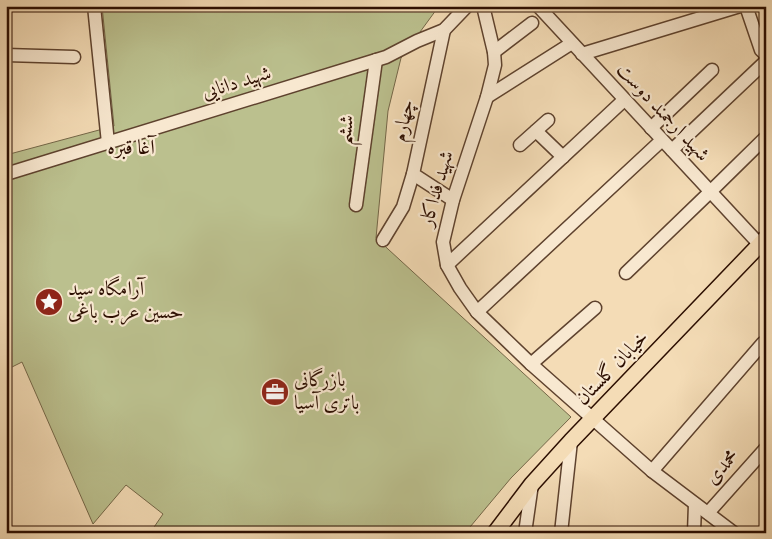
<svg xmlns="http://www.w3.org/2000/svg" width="772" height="539" font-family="'Sorts Mill Goudy',Amiri,serif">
  <rect width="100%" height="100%" fill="#f4dcb6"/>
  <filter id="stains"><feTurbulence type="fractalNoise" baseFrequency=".004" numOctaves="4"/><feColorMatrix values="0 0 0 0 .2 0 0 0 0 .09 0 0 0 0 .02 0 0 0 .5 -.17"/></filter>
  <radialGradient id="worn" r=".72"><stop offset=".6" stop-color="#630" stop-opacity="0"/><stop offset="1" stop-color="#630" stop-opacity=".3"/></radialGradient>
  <polygon fill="#bbc08e" stroke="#746748" points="102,6 439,6 401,58 388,111 376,238 571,417 511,478 465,533 150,533 163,514 126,485 93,524 22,362 6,370 6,155 114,126"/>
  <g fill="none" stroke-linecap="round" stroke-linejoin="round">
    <defs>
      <g id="minor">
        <polyline points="94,6 108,143"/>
        <polyline points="483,6 494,52 495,65 487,97 453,200 443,242 447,265 460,288 477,312 531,364 652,471 734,533"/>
        <polyline points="538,6 760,245"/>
        <polyline points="746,6 761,50 766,55"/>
        <polyline points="444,30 413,174 453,200"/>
        <polyline points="494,52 532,23"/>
        <polyline points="582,54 740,6"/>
        <polyline points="6,55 74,57"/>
        <polyline points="487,97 572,43"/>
        <polyline points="651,128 712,70"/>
        <polyline points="536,131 563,157"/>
        <polyline points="520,145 548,120"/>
        <polyline points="672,150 766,61"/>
        <polyline points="6,174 386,57 417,41 444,30 467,6"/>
        <polyline points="356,205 376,60"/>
        <polyline points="383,240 403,207 413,174"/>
        <polyline points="447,265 624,100"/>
        <polyline points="626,273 710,192 766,137"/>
        <polyline points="477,312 662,140"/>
        <polyline points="531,364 595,308"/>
        <polyline points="652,471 763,343"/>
        <polyline points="708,513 766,448"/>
        <polyline points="525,533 532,484"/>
        <polyline points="561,533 571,441"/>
        <polyline points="694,533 695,504"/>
      </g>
      <polyline id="major" points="495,533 532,484 571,441 766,238"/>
    </defs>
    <use href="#minor" stroke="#5e422e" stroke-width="15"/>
    <use href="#major" stroke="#2c0e01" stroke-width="18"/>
    <use href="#minor" stroke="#f8e8d0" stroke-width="12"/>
    <use href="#major" stroke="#f4dcb6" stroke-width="15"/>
  </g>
  <defs>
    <symbol id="sight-disc" viewBox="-11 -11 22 22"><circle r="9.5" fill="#8f2418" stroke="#f8e8d0"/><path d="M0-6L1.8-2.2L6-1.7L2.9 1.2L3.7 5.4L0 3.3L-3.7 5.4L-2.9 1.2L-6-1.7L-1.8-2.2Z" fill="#fff"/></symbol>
    <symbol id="office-disc" viewBox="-11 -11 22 22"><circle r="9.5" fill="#8f2418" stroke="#f8e8d0"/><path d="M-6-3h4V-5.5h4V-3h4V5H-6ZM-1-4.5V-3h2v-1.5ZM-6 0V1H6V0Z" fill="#fff"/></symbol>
  </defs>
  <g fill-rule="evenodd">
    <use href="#sight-disc" x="33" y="286" width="32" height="32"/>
    <use href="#office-disc" x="259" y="376" width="32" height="32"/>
  </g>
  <g text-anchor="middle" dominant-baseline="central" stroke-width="4.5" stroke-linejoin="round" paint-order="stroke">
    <g font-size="20" fill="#2c0e01" stroke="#f8e8d0">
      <text transform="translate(237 84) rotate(-17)">شهید دانایی</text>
      <text transform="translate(662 113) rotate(47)">شهید ارجمند دوست</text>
      <text transform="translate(405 121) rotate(-78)">چهارم</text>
      <text transform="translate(347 130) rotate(-82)">ششم</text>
      <text transform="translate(438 189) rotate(-74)">شهید فداکار</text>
      <text transform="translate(613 369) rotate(-46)">خیابان گلستان</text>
      <text transform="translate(723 468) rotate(-48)">محمدی</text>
    </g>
    <g font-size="20" fill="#2c0e01" stroke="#f8e8d0" text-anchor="start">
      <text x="68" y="290">آرامگاه سید<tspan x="68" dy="23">حسین عرب باغی</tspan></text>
      <text x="294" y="381">بازرگانی<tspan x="294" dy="23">باتری آسیا</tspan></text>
    </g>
    <g font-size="21" fill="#2c0e01" stroke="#f8e8d0">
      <text x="131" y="149">آغا قبره</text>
    </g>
  </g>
  <rect width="772" height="539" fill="none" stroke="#f4dcb6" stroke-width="25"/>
  <rect x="8" y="8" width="757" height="524" fill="none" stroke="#2c0e01" stroke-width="2.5"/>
  <rect x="12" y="12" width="747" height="514" fill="none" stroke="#2c0e01"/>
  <rect width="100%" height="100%" filter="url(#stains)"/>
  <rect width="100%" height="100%" fill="url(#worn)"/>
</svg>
